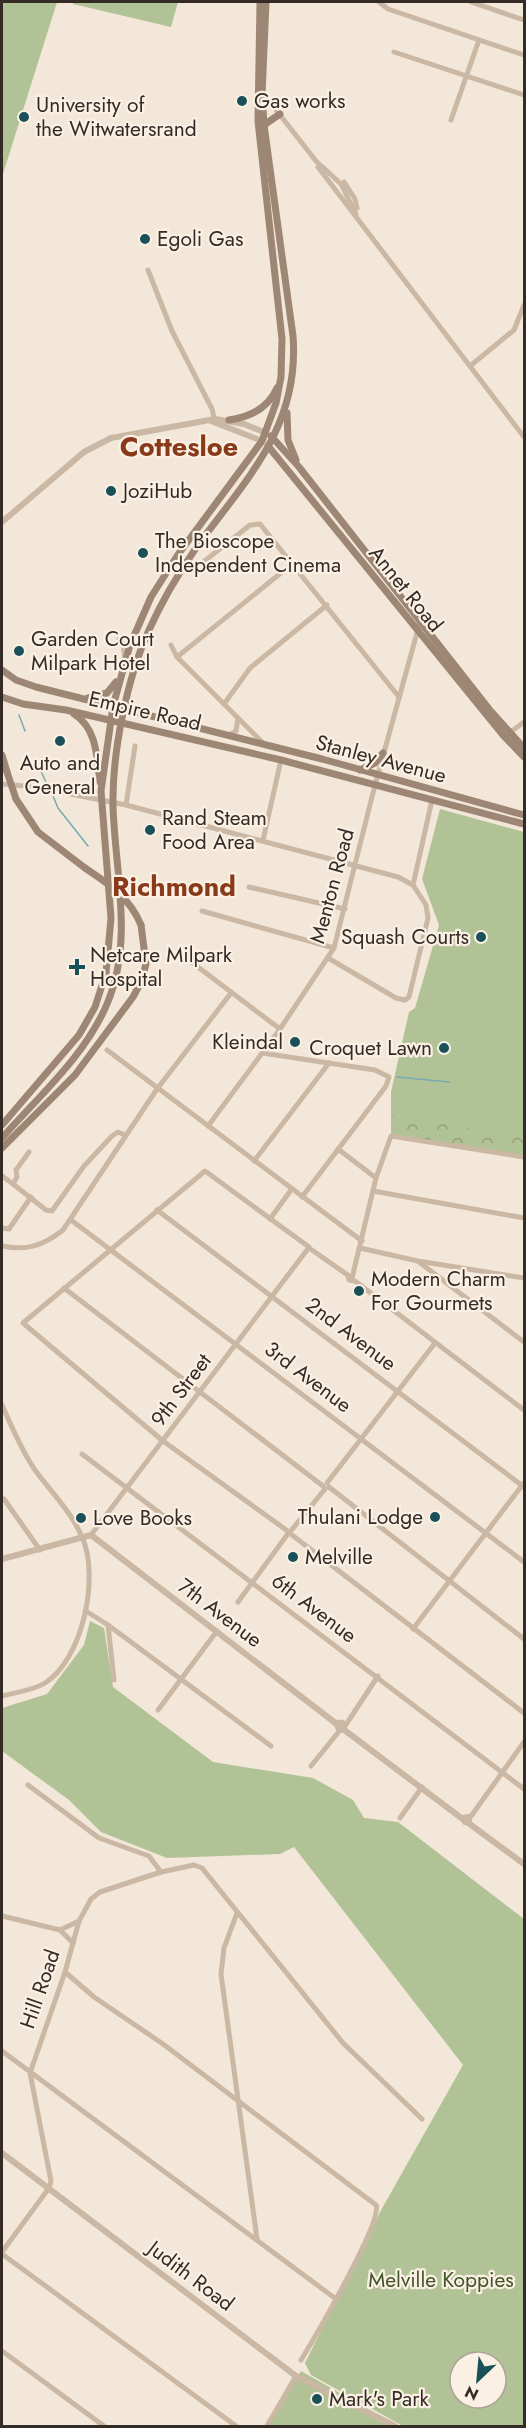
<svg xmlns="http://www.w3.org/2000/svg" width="526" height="2428" font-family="Jost,sans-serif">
  <defs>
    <pattern id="forest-crowns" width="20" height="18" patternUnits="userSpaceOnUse" patternTransform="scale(1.5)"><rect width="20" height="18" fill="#b2c297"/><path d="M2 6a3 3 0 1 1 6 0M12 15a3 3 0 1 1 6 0" fill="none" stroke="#929e7b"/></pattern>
  </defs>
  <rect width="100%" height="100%" fill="#f2e7d8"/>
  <g fill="#b2c297" fill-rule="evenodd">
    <polygon points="2,2 57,2 2,177"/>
    <polygon points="73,2 178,2 171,27 73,4"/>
    <polygon points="440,809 524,832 524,1158 391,1136 391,1092 409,1012 415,1008 439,925 422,879"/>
    <path d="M90,1621l14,7 9,59 100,75 100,16 40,22 11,18 34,4 126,97v507h-121l-92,-51 -6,-12 75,-151 83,-147 -169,-218 -14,7 -113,4 -66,-26 -32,-32 -67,-49v-43l45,-14 37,-49zM460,2362h36v36h-36z"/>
    <polygon points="301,2371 398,2426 269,2426"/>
  </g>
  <polygon fill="url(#forest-crowns)" points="391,1115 524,1138 524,1157 393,1135"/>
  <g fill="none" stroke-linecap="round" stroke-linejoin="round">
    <g stroke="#76abb0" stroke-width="1.5">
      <polyline points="19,715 25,731"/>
      <polyline points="38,765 46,782"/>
      <polyline points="53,796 58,808 88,846"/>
      <polyline points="397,1077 449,1082"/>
    </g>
    <g stroke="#cab7a4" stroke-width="5">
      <polyline points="379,2 388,9 524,55"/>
      <polyline points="471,2 524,20"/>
      <polyline points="394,52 524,95"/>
      <polyline points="262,92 316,161 341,184 356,214"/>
      <polyline points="451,120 479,40"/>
      <polyline points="318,167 524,437"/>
      <polyline points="344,182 355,199 357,208"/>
      <polyline points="148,270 172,331 212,409 215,422"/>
      <polyline points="470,366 514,330 524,305"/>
      <polyline points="202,563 250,525 260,524 399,697"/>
      <polyline points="119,639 123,644 125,659"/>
      <polyline points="171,645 177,657 263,743"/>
      <polyline points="177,657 292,564"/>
      <polyline points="224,704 250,668 327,605"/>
      <polyline points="509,733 524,722"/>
      <polyline points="229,735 236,731 238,718"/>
      <polyline points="2,784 35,787 126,805 398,877 413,885"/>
      <polyline points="126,805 135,746"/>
      <polyline points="263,840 281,760"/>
      <polyline points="249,887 345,909"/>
      <polyline points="202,911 334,948"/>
      <polyline points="328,958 396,998 405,1000 409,997 428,918 426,905 413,885 432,800"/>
      <polyline points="190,961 280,1029"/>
      <polyline points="107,1050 362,1241"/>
      <polyline points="262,1053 375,1070 389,1077 386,1086 302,1197"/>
      <polyline points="208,1126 280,1029 334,948 375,785 420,622"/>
      <polyline points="338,1149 376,1178"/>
      <polyline points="29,1152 16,1170 17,1177 13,1184 46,1210 52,1211 84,1166 112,1136 118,1132 125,1135"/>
      <polyline points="254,1161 329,1063"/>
      <polyline points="2,1176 13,1184"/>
      <polyline points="373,1191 524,1218"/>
      <polyline points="157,1210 524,1487"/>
      <polyline points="270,1219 291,1190"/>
      <polyline points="71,1220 524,1562"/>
      <polyline points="2,1228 9,1229 31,1197"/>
      <path d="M2,1246c24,5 41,0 61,-16l94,-141 74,-96"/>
      <polyline points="360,1248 418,1261 524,1278"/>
      <polyline points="312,1250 349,1276"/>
      <polyline points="419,1262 524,1342"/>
      <polyline points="352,1278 376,1178 391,1136 524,1157"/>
      <polyline points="352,1279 348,1276 349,1280 355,1281 524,1410"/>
      <polyline points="64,1288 323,1486"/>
      <path d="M2,1405c10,22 19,45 33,65 16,22 36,41 47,67 18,39 1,122 -37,146 -13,8 -29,9 -43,13"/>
      <polyline points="82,1454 524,1789"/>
      <polyline points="327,1483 435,1343"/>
      <polyline points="329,1487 524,1639"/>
      <polyline points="4,1499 40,1550"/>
      <polyline points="289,1532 163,1441 23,1323 205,1171 309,1247"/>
      <polyline points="290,1532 325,1489"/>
      <polyline points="91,1535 307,1250"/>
      <polyline points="292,1535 524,1713"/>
      <polyline points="238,1602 287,1535"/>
      <polyline points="86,1611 108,1625 271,1746"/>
      <polyline points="108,1625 114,1680"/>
      <polyline points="413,1629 523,1484"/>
      <polyline points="158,1710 217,1631"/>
      <polyline points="345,1726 378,1676"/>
      <polyline points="311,1766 341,1729"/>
      <polyline points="28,1785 99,1838 149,1856 161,1872"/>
      <polyline points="400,1818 422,1787"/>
      <polyline points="469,1819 524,1742"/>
      <polyline points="237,1913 224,1948 221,1974 257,2239"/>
      <polyline points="2,1916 60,1930 73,1943"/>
      <polyline points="60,1930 79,1921"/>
      <path d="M65,1972l29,25 69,47 213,161c7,16 -62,134 -75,155"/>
      <polyline points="2,2051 336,2299"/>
      <polyline points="2,2252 49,2188 51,2181 30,2073 65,1972 79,1921 91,1899 100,1892 161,1872 194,1865 202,1868 343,2043 422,2119"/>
      <polyline points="2,2254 236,2426"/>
      <polyline points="2,2351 104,2426"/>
      <polyline points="267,2426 296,2376"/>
    </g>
    <g stroke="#cab7a4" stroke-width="6">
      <polyline points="211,421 262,441"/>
      <polyline points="2,522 84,452 111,438 215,419 244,424 266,433"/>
      <polyline points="2,1559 91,1535 338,1725"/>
      <circle cx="341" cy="1726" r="3.5"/>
      <polyline points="343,1729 464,1820"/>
      <polygon points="468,1817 469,1821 465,1822 464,1818"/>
      <polyline points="467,1822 524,1864"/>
      <polyline points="2,2153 296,2376 395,2426"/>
    </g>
    <g stroke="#9e8675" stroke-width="7">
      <polyline points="264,125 280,114"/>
      <polyline points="287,413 288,440 296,460"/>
      <path d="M229,420c21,-3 39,-11 48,-32"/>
      <polyline points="271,436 299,467 489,709 524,748"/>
      <polyline points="268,446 503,735 524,757"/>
      <polyline points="2,670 16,680 36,687 322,759 524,815"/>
      <polyline points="2,697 23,704 66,710 281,760 524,824"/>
      <polyline points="88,698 107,693 116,682"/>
      <path d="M74,714c23,14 23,44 26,68"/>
      <polyline points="2,755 7,772"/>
      <polyline points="360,770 375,763 383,753"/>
      <polyline points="16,799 38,832 85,868"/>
      <polyline points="2,1125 79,1035 95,1007 106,973 111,918 101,791 113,706 130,645 151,597 177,556 262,441 276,403 281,377 282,339 258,121 260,2"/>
      <path d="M2,1138c37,-42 83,-82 105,-134 27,-63 8,-132 6,-198 -1,-53 14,-128 36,-176 13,-29 29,-56 47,-82 50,-69 104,-121 97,-212l-29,-211 -2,-30 4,-93"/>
      <polyline points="2,1148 75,1075 133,997 141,982 146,964 141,925"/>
    </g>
    <g stroke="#9e8675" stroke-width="7">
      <polyline points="7,772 16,799"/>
      <path d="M85,868c24,16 45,30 56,57"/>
    </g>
  </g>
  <g fill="#1a5158" stroke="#faf1e4" stroke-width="2">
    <circle cx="242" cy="101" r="6"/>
    <circle cx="24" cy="117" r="6"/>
    <circle cx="145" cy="239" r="6"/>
    <circle cx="111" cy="491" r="6"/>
    <circle cx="143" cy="553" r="6"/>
    <circle cx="19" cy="651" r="6"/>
    <circle cx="60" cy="741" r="6"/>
    <circle cx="150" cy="830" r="6"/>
    <circle cx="481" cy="937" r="6"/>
    <path d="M74 958h6v6h6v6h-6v6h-6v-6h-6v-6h6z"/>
    <circle cx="295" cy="1042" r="6"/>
    <circle cx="444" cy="1048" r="6"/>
    <circle cx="359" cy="1291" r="6"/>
    <circle cx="435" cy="1517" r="6"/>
    <circle cx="81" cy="1518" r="6"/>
    <circle cx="293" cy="1557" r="6"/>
    <circle cx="317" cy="2399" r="6"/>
  </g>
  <g text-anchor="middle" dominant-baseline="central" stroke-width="4.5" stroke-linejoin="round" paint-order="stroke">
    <g font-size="21" fill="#352b26" stroke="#faf1e4" text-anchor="start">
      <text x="254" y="101">Gas works</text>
      <text x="36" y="105">University of<tspan x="36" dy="24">the Witwatersrand</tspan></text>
      <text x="157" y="239">Egoli Gas</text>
      <text x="123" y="491">JoziHub</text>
      <text x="155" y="541">The Bioscope<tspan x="155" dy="24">Independent Cinema</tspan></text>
      <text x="31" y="639">Garden Court<tspan x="31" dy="24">Milpark Hotel</tspan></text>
      <text x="60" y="763" text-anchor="middle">Auto and<tspan x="60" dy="24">General</tspan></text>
      <text x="162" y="818">Rand Steam<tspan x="162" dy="24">Food Area</tspan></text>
      <text x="469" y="937" text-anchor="end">Squash Courts</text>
      <text x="90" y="955">Netcare Milpark<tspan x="90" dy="24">Hospital</tspan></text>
      <text x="283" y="1042" text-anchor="end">Kleindal</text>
      <text x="432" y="1048" text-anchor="end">Croquet Lawn</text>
      <text x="371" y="1279">Modern Charm<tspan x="371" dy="24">For Gourmets</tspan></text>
      <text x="423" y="1517" text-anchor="end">Thulani Lodge</text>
      <text x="93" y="1518">Love Books</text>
      <text x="305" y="1557">Melville</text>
      <text x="329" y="2399">Mark's Park</text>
    </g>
    <g font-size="21" fill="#352b26" stroke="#faf1e4">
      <text transform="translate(406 589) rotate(51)">Annet Road</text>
      <text transform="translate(145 711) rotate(13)">Empire Road</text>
      <text transform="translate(381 759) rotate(15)">Stanley Avenue</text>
      <text transform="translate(332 886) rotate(-75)">Menton Road</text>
      <text transform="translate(351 1334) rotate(37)">2nd Avenue</text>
      <text transform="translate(308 1377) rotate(37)">3rd Avenue</text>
      <text transform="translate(181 1390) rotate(-53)">9th Street</text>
      <text transform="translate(314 1608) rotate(37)">6th Avenue</text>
      <text transform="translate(220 1613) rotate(37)">7th Avenue</text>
      <text transform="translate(40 1989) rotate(-71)">Hill Road</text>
      <text transform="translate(191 2276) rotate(37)">Judith Road</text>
    </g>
    <g font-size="21" fill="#425528" stroke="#faf1e4">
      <text x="441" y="2280">Melville Koppies</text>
    </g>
    <g font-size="27" font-weight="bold" fill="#883a1b" stroke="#faf1e4">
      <text x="179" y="446">Cottesloe</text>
      <text x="174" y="886">Richmond</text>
    </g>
  </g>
  <rect width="526" height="2428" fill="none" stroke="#352b26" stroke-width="6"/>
  <g transform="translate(478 2380) rotate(206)"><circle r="28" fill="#faf1e4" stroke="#aba298" stroke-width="1.5"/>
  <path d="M0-4.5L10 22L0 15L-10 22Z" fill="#1a5158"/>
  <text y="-9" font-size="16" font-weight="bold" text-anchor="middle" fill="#352b26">N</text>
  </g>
</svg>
